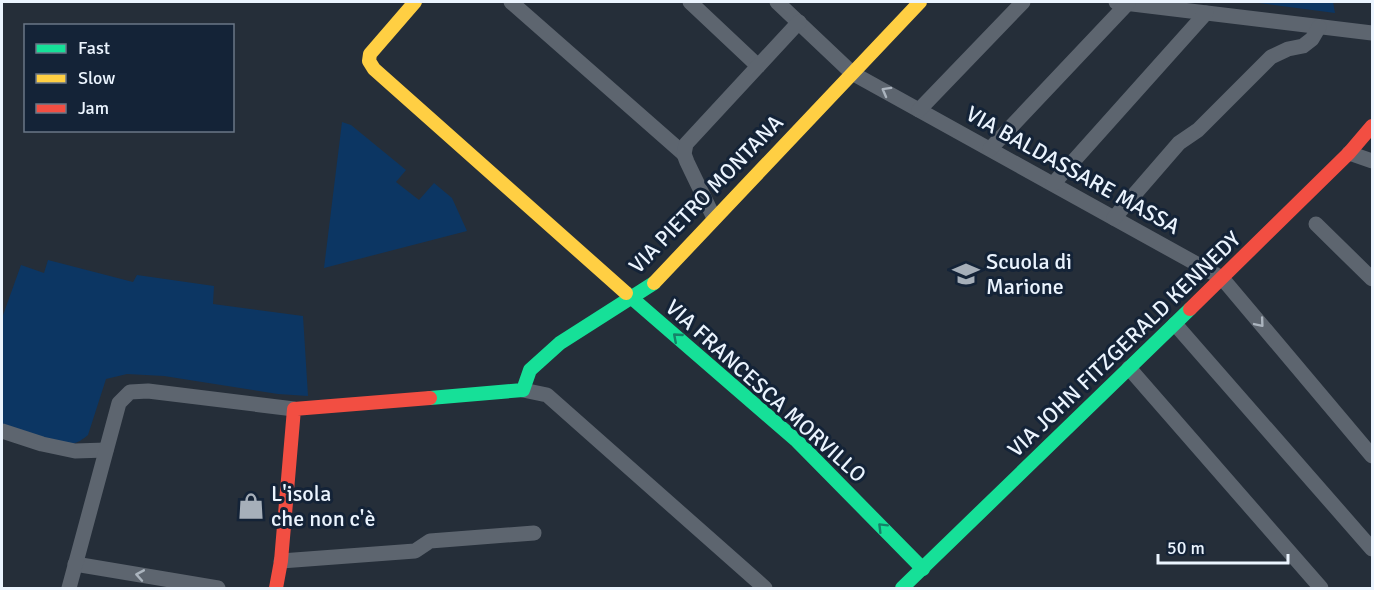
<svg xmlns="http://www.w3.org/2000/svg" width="1374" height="590" font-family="Signika,sans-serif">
  <rect width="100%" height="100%" fill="#252e39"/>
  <g fill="#0c3663">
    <polygon points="1261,2 1333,2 1335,13 1259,3"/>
    <polygon points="342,122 351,125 406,170 396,182 419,200 434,183 452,198 467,231 324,268"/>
    <path d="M48,260l85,22 4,-7 77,11 -1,18 90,12 5,80 -30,-2 -114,-18 -37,-2 -21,5 -18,56c-5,4 -10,8 -17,9 -20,0 -50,-14 -69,-20v-106l19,-53 23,8z"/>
  </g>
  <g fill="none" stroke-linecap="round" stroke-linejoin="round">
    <g stroke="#5d656f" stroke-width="15">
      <polyline points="511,2 684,154"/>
      <polyline points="690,2 758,66"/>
      <polyline points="777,2 852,73 1222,278 1372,456"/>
      <polyline points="1116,2 1372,33"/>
      <polyline points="919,110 1023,2"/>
      <polyline points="990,149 1128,3"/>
      <polyline points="1349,153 1372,161"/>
      <polyline points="1053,184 1206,13"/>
      <polyline points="714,218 687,162 684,154 686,144 799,22"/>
      <polyline points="1114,218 1179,143 1198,130 1271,57 1288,49 1303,46 1312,39 1319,27"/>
      <polyline points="1316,224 1372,279"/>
      <polyline points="1175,324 1372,549"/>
      <polyline points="1129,368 1321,588"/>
      <polyline points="523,390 547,395 765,588"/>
      <polyline points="2,431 42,444 75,451 106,450"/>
      <polyline points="281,561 415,551 430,541 534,533"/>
      <polyline points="75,564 218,588"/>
      <polyline points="69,588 119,403 130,392 148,391 294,409"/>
    </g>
    <g stroke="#16e098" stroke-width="14">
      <polyline points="626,293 797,441 923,569"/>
      <polyline points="430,398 523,390 530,370 560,343 654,283"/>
      <polyline points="902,588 1190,309"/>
    </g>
    <g stroke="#ffcf43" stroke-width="14">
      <polyline points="415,2 370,54 369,61 374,69 626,293"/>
      <polyline points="654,283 920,2"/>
    </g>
    <g stroke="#f24e42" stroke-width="14">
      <polyline points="1190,309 1349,153 1372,126"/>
      <polyline points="276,588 281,561 294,409 430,398"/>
    </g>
  </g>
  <defs><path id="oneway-chevron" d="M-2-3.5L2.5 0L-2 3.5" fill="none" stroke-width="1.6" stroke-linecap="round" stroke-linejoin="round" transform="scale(1.5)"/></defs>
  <g stroke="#abb4be">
    <use href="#oneway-chevron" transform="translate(886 91) rotate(-151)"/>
    <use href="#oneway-chevron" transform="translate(1260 323) rotate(50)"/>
    <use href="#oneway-chevron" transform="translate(140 575) rotate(-170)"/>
  </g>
  <g stroke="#158268">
    <use href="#oneway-chevron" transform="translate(677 337) rotate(-139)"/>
    <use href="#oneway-chevron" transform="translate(882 527) rotate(-135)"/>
  </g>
  <defs>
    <symbol id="school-bare" viewBox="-9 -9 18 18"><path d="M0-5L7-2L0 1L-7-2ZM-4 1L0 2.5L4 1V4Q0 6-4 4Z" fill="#a6afb9" stroke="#142337" stroke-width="2.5" paint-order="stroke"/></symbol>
    <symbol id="shop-bare" viewBox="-9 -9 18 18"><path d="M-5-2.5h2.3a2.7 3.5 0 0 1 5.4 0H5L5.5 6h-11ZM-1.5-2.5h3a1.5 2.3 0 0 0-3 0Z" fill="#a6afb9" stroke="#142337" stroke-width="2.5" paint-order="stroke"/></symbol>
  </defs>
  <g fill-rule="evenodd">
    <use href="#school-bare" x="947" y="255" width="38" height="38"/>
    <use href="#shop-bare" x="232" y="487" width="38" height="38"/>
  </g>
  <g text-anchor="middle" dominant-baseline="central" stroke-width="6" stroke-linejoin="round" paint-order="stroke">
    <g font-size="22" fill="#ebf4fe" stroke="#142337">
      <text transform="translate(1073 170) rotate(29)">VIA BALDASSARE MASSA</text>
      <text transform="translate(706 194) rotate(-46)">VIA PIETRO MONTANA</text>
      <text transform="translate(1124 344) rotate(-44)">VIA JOHN FITZGERALD KENNEDY</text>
      <text transform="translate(766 391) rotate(42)">VIA FRANCESCA MORVILLO</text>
    </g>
    <g font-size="22" fill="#ebf4fe" stroke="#142337" text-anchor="start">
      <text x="986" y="261">Scuola di<tspan x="986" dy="25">Marione</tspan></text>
      <text x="271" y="493">L'isola<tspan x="271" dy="25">che non c'è</tspan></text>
    </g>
  </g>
  <rect width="1374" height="590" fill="none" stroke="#ebf4fe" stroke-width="6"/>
  <rect x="24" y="24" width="210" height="108" fill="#142337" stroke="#6a7787" stroke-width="1.5"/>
  <rect x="36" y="44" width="30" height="9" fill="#16e098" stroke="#6a7787" stroke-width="1.5"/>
  <text x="78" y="54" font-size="18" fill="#ebf4fe">Fast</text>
  <rect x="36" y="74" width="30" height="9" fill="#ffcf43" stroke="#6a7787" stroke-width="1.5"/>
  <text x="78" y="84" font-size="18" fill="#ebf4fe">Slow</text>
  <rect x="36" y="104" width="30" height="9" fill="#f24e42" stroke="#6a7787" stroke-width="1.5"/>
  <text x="78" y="114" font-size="18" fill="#ebf4fe">Jam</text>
  <path d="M1158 554v9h130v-9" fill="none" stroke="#ebf4fe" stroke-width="3"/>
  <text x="1167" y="554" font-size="18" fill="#ebf4fe" stroke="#142337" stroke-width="4.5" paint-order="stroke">50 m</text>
</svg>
